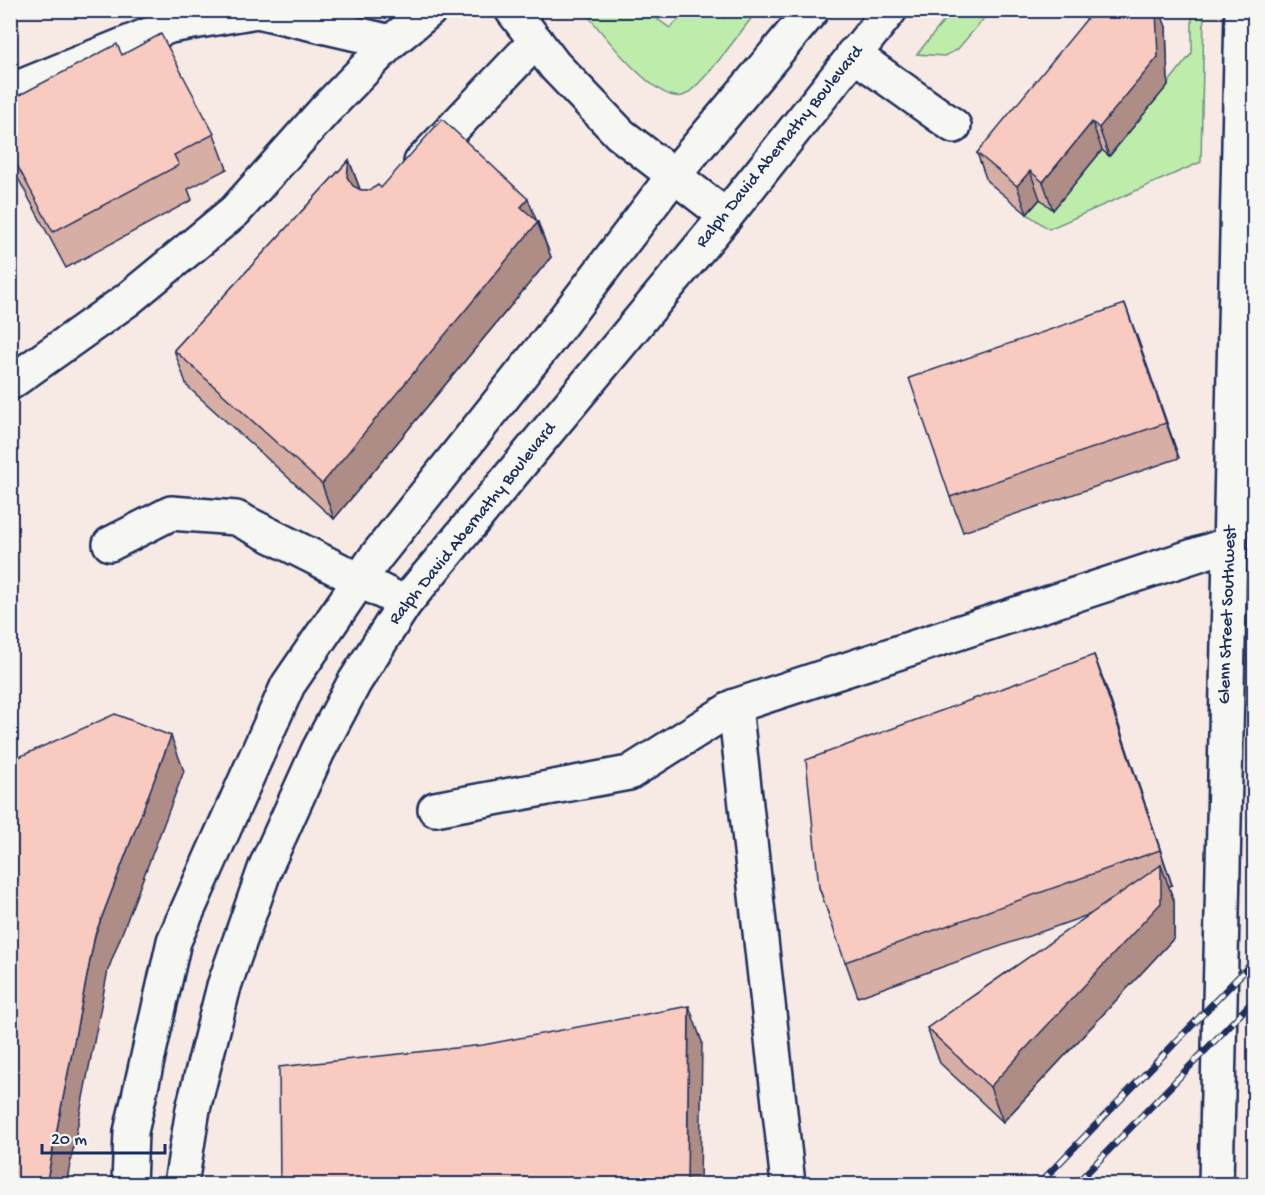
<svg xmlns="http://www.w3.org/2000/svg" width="1265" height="1195" font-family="'Gochi Hand',sans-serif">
  <rect width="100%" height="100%" fill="#f6f6f2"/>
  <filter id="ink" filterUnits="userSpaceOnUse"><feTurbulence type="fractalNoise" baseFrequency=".0167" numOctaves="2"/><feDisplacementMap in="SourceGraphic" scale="12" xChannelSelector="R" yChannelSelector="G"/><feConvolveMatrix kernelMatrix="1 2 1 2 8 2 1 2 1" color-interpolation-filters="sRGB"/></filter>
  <g filter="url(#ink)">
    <rect fill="#f7e9e3" x="11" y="11" width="1243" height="1173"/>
    <g fill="#beedab" stroke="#6c8e84" stroke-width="1.5">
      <polygon points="953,10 990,11 957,50 944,56 917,54"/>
      <path d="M584,11h62l24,17 17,-17h27l10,7 6,-7h27c-13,16 -59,81 -75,85 -27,7 -82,-66 -98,-85z"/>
      <polygon points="1192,11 1204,11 1201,162 1049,229 1027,214 1040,199 1102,150 1110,156 1192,53"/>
    </g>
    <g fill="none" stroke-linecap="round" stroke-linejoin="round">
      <defs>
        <g id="minor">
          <polyline points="512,10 555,66 620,134 726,216"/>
          <polyline points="853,54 954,126"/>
          <polyline points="10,91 170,26 257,11 391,42 430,10"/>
          <polyline points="421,162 536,41"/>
          <polyline points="10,383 127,300 235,211 325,110 391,42"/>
          <polyline points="110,544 171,513 236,518 405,603"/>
          <polyline points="435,809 629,773 735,706"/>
          <polyline points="788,1184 735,706 1230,544"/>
          <polyline points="1216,1184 1242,10"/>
        </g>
        <g id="major">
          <polyline points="129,1184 131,1132 174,941 288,685 375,558 547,342 674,175 812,10"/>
          <polyline points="181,1184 193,1109 224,986 266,866 318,751 354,683 405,603 726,216 890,10"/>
        </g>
      </defs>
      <use href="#minor" stroke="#1b2f5e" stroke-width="38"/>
      <use href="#major" stroke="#1b2f5e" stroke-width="38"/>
      <use href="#minor" stroke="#f6f6f2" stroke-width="33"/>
      <use href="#major" stroke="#f6f6f2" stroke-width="33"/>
      <defs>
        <g id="rail">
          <polyline points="1039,1184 1254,961"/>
          <polyline points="1076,1184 1254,1000"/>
        </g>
      </defs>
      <use href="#rail" stroke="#1b2f5e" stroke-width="7"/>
      <use href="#rail" stroke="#f6f6f2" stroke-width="4.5" stroke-dasharray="14" stroke-linecap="butt"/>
    </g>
    <g fill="#d6aea4" stroke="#1b2f5e" stroke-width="1.5">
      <polygon points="1166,27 1168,85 1109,156 1102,150 1053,210 1040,199 1027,214 987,181 977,153"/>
      <polygon points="122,55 214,134 227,169 188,189 192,200 66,268 10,163 10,100"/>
      <polygon points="349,160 360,189 361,190 370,190 381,188 536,220 538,222 551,257 334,519 187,386 174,350"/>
      <polygon points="1125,304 1179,458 963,532 950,497"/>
      <polygon points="1094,655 1107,690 1172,885 1168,886 1174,901 1174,938 1003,1122 940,1063 927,1028 1091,914 858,997 819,887"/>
    </g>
    <g fill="#ae8d86" stroke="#1b2f5e" stroke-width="1.5">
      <polygon points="1156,10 1160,10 1166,27 1168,85 1109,156 1099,128"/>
      <polygon points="1092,122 1102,150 1053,210 1043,182"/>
      <polygon points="349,160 362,195 360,212 347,177"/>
      <polygon points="1030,171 1040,199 1027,214 1017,186"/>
      <polygon points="528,199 551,257 334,519 322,484 521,207"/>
      <polygon points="1125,304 1138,339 1179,458 1166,423"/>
      <polygon points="1094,655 1107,690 1172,885 1160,850"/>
      <polygon points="171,736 184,771 108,970 66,1185 46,1185 95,935"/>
      <polygon points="1161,865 1174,901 1174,938 1003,1122 990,1087"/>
      <polygon points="689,1006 702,1042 700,1185 687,1185"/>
    </g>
    <g fill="#f9cabf" stroke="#1b2f5e" stroke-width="1.5">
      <polygon points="1094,10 1156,10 1158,57 1099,128 1092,122 1043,182 1030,171 1017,186 977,153"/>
      <polygon points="161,34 214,134 174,155 179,165 53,232 10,152 10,100 117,44 122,55"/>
      <polygon points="442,119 528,199 521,207 538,222 322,484 174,350 349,160 347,177 353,186 361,190 370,190 378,185 381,188"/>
      <polygon points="1125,304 1166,423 950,497 909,378"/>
      <polygon points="1094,655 1160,850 845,962 819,887 806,760"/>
      <polygon points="115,714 171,736 95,935 46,1185 10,1185 10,761"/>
      <polygon points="1161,865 1161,903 990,1087 927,1028"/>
      <polygon points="689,1006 687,1185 280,1185 279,1067 483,1045"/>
    </g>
  </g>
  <g text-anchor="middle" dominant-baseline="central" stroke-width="6" stroke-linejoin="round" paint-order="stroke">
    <g font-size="18" fill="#1b2f5e" stroke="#f6f6f2">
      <text transform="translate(780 147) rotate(-51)">Ralph David Abernathy Boulevard</text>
      <text transform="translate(473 524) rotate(-51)">Ralph David Abernathy Boulevard</text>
      <text transform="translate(1228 615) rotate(-88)">Glenn Street Southwest</text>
    </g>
  </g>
  <rect width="1265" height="1195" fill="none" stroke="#f6f6f2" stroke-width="36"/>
  <rect x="18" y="18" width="1229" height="1159" fill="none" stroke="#1b2f5e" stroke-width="2" filter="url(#ink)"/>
  <path d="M42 1144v9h123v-9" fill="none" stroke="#1b2f5e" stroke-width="3"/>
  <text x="51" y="1144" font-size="18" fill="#1b2f5e" stroke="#f6f6f2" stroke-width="4.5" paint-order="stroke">20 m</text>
</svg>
